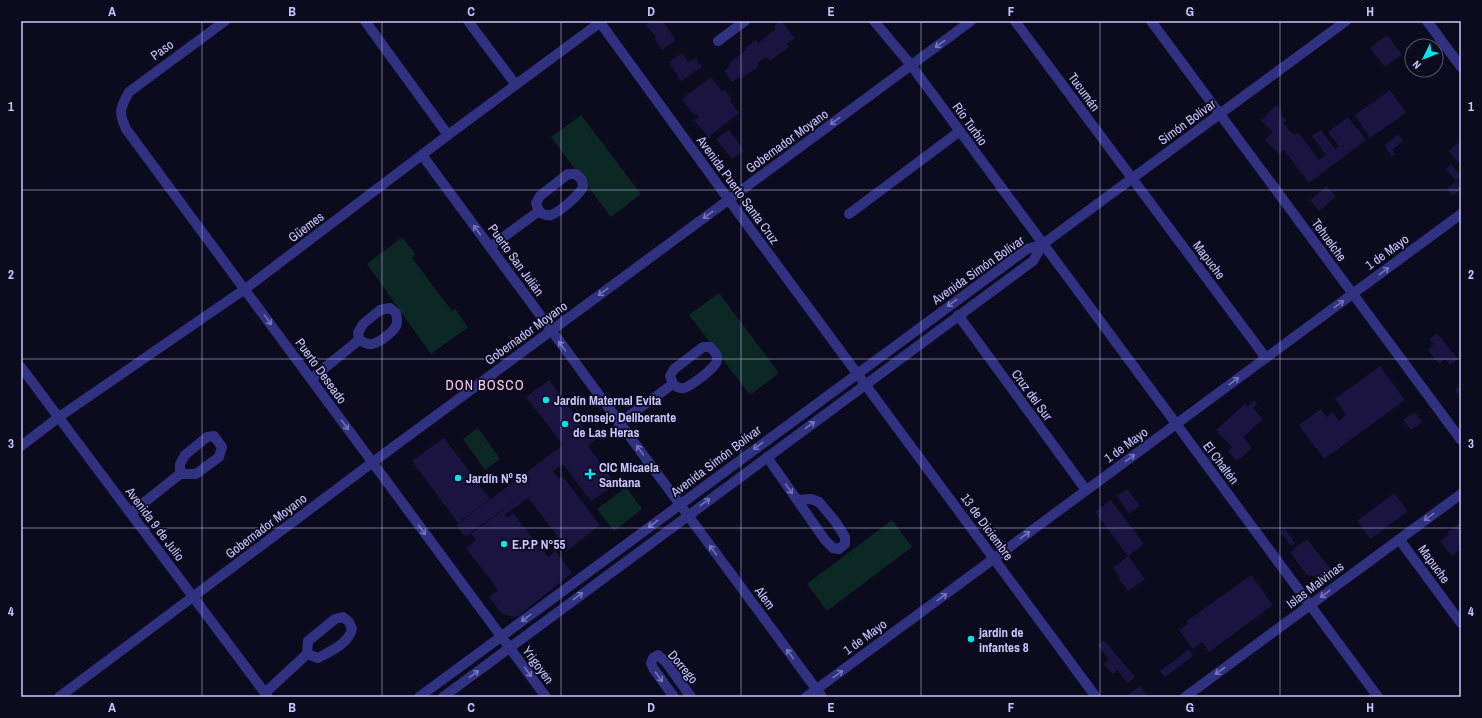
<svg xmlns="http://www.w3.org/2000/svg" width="1482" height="718" font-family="'Archivo Narrow',sans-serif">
  <rect width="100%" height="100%" fill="#0c0a1d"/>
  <g fill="#0c2825">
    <polygon points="581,115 641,194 611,217 551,137"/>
    <polygon points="402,237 415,254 412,258 452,311 455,309 468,327 431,354 367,264"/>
    <polygon points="719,293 779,373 750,395 689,315"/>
    <polygon points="478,428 500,459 485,470 463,439"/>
    <polygon points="626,487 642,509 614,531 597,509"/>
    <polygon points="892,520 912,547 827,611 807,584"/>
  </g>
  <g fill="#1b1440">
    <polygon points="651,21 663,21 676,40 662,50 655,40 656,37 646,25"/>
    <polygon points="781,21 795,38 786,44 789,47 770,61 766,57 757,63 759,66 741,79 739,77 732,82 724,71 730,66 728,64 746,50 745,48 756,40 758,43 776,29 774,26"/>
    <polygon points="1387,35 1402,54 1385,67 1370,48"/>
    <polygon points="682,53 688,62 696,58 702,67 681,81 669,62"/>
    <polygon points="711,77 722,91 725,90 732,99 730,101 739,113 708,137 694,120 699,117 697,114 695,116 682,99"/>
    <polygon points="1390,90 1406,113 1370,138 1355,115"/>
    <polygon points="1276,105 1282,111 1279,113 1286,120 1283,123 1294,135 1298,132 1319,160 1326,155 1312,136 1321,130 1335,149 1339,146 1328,132 1348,117 1366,140 1309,183 1284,150 1279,154 1265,140 1273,132 1261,121"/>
    <polygon points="729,130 744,151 732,159 716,139"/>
    <polygon points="1398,135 1403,141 1392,150 1396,154 1392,157 1384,145"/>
    <polygon points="1459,142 1461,144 1461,163 1460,164 1448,151"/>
    <polygon points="1451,164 1461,176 1456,181 1446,169"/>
    <polygon points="1456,181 1461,189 1453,196 1447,189"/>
    <polygon points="1327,186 1336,197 1319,211 1310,200"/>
    <polygon points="1437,333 1458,359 1450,365 1445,359 1439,364 1428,350 1434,344 1429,339"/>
    <polygon points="1380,366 1405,400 1324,459 1299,425 1321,409 1326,417 1333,412 1339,421 1346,415 1335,399"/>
    <polygon points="549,380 594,441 588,446 616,484 591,501 563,464 553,471 558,478 563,477 600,525 568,550 528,498 505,515 509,517 513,513 548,557 555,551 572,573 517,617 503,615 489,597 498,590 466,548 476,540 471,534 529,490 465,537 456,525 563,445 526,397"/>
    <polygon points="1461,386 1461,398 1455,390"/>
    <polygon points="1254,400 1257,404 1253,408 1263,419 1243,437 1252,448 1237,461 1228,451 1232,447 1216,430 1245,404 1247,407"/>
    <polygon points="1415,412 1422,422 1411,430 1403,420"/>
    <polygon points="444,438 490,499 458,523 412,461"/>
    <polygon points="1127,489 1140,506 1129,513 1117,496"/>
    <polygon points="1394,493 1408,511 1370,539 1357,521"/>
    <polygon points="1111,500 1144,544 1128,556 1095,512"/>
    <polygon points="1461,522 1461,549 1452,556 1440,541 1449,534 1448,532"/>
    <polygon points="1284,528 1295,543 1291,546 1280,532"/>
    <polygon points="1307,539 1331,569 1319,577 1307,575 1290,552"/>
    <polygon points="1128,556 1145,579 1128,591 1118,578 1120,577 1113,568"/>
    <polygon points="1251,575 1273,605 1209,652 1202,642 1193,649 1179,630 1188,624 1187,621"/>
    <polygon points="1104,640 1135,677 1128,683 1117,670 1113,674 1104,664 1109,659 1097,645"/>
    <polygon points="1189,649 1193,656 1165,677 1160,671"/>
    <polygon points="1140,686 1149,697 1125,697"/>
  </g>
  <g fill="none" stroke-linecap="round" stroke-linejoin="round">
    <g stroke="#303181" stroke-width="10">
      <path d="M225,21l-96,71c-9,17 -11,19 -3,37l420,568"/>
      <polyline points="365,21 448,135"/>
      <polyline points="468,21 516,85"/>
      <polyline points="599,21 729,200 1096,697"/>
      <polyline points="874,21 911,65 1378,697"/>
      <polyline points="1015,21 1266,358"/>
      <polyline points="1151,21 1461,440"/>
      <polyline points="1427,21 1461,67"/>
      <polyline points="718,41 745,21"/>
      <polyline points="422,155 822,697"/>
      <polyline points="849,214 960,131"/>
      <path d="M490,247l49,-36c3,3 7,5 12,4 9,-3 28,-20 32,-28l-1,-7 -6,-6h-8l-28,22 -4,7 3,8"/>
      <polyline points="958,315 1086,490"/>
      <polyline points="21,367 268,697"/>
      <path d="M311,379l48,-39c4,2 9,5 13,4 8,-2 20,-11 24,-18 2,-4 1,-9 0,-13l-6,-5 -10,2 -17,14 -5,9 1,7"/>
      <path d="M619,423l54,-39c4,3 6,5 11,4 7,-2 33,-21 33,-28 1,-6 -4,-10 -7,-13h-7l-29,22 -4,7 3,8"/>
      <polyline points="21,446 59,417 245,289 448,135 602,21"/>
      <polyline points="767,457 825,540 833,548 839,549 845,544 845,537 835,521 819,502 811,499 797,500"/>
      <polyline points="131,513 180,474 196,474 219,457 222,447 214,436 207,437 185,455 180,464 180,474"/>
      <polyline points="1399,539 1461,623"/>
      <path d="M265,693l42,-39 11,4c13,-7 30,-14 34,-29l-3,-7 -6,-5 -8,2 -27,22 -1,13"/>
      <polyline points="59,697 373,462 971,21"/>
      <polyline points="419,697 1027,249 1043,244 1346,21"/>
      <polyline points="443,697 1033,261 1043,244"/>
      <polyline points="674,697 653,668 651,663 653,658 658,655 666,662 691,697"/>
      <polyline points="806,697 1461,214"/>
      <polyline points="1185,697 1461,494"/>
    </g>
  </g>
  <defs><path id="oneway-shaft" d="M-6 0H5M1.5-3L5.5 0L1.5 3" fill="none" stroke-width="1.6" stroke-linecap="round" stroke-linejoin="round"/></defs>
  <g stroke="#7574ba">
    <use href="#oneway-shaft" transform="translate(940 44) rotate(144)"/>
    <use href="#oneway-shaft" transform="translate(835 121) rotate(144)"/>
    <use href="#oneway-shaft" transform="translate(708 215) rotate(144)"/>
    <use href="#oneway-shaft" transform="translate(477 230) rotate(-126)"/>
    <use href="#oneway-shaft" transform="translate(1384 271) rotate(-36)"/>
    <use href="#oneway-shaft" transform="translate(603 292) rotate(144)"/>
    <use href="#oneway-shaft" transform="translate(952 303) rotate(144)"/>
    <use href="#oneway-shaft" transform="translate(1339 304) rotate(-36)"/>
    <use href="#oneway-shaft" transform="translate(268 320) rotate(54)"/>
    <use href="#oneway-shaft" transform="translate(562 346) rotate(-126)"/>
    <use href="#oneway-shaft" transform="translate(1234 381) rotate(-37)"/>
    <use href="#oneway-shaft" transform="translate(345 425) rotate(54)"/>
    <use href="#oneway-shaft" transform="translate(810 425) rotate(-37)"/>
    <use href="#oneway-shaft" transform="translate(758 446) rotate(143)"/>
    <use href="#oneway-shaft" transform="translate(640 450) rotate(-126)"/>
    <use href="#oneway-shaft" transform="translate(1130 458) rotate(-36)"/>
    <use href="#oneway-shaft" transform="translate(789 489) rotate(54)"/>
    <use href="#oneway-shaft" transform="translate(705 502) rotate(-36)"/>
    <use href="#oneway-shaft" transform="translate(1429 517) rotate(144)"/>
    <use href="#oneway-shaft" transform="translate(653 524) rotate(143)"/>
    <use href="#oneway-shaft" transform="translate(422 530) rotate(54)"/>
    <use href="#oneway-shaft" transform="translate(1025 535) rotate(-36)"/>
    <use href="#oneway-shaft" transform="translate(713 550) rotate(-126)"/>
    <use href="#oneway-shaft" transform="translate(1325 594) rotate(143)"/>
    <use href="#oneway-shaft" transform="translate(578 596) rotate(-37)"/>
    <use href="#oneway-shaft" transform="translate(942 597) rotate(-36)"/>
    <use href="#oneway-shaft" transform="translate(526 618) rotate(143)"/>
    <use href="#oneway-shaft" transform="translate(790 654) rotate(-126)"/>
    <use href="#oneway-shaft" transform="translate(1220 671) rotate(144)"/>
    <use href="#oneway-shaft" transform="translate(528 672) rotate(54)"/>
    <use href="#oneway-shaft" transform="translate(474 674) rotate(-37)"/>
    <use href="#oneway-shaft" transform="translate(838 674) rotate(-36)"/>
    <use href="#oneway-shaft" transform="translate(659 677) rotate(53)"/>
  </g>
  <path fill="none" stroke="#c9c6ff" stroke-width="1" stroke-opacity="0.55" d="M202,21v676M382,21v676M561,21v676M741,21v676M921,21v676M1100,21v676M1280,21v676M21,190h1440M21,359h1440M21,528h1440"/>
  <g fill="#00e6f1" stroke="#0c0a1d" stroke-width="1.5">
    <circle cx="546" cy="400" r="4"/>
    <circle cx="565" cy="424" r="4"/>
    <path d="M588 468h4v4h4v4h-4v4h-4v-4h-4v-4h4z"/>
    <circle cx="458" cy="478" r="4"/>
    <circle cx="504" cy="544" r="4"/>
    <circle cx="971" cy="639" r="4"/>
  </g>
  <g text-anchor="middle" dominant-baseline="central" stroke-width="3.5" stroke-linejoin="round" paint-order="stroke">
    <g font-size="13" fill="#c9c6ff" stroke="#0c0a1d">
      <text transform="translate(162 50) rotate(-36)">Paso</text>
      <text transform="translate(1084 92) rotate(54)">Tucumán</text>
      <text transform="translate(1187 122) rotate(-36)">Simón Bolívar</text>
      <text transform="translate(970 124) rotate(54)">Río Turbio</text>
      <text transform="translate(787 141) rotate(-36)">Gobernador Moyano</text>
      <text transform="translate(738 190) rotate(54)">Avenida Puerto Santa Cruz</text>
      <text transform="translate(306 227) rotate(-37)">Güemes</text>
      <text transform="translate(1329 240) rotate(54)">Tehuelche</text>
      <text transform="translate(1387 252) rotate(-36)">1 de Mayo</text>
      <text transform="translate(516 260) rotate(54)">Puerto San Julián</text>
      <text transform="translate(1209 260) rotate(53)">Mapuche</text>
      <text transform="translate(978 270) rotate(-35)">Avenida Simón Bolívar</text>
      <text transform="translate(526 333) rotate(-36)">Gobernador Moyano</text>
      <text transform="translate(321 371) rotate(54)">Puerto Deseado</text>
      <text transform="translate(1032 395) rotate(54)">Cruz del Sur</text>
      <text transform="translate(1126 445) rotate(-36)">1 de Mayo</text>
      <text transform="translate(716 461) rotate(-37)">Avenida Simón Bolívar</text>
      <text transform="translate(1221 463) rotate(53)">El Chaltén</text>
      <text transform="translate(155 524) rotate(53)">Avenida 9 de Julio</text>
      <text transform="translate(266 526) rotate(-37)">Gobernador Moyano</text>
      <text transform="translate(987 527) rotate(54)">13 de Diciembre</text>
      <text transform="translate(1434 564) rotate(54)">Mapuche</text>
      <text transform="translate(1315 585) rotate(-37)">Islas Malvinas</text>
      <text transform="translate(765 598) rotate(54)">Alem</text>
      <text transform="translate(865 637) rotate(-36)">1 de Mayo</text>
      <text transform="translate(538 665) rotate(54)">Yrigoyen</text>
      <text transform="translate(683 667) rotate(50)">Dorrego</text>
    </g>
    <g font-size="13" font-weight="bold" fill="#c9c6ff" stroke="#0c0a1d" text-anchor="start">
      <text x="554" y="400">Jardín Maternal Evita</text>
      <text x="573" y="417">Consejo Deliberante<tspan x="573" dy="15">de Las Heras</tspan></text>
      <text x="599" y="467">CIC Micaela<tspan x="599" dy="15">Santana</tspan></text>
      <text x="466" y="478">Jardín Nº 59</text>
      <text x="512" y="544">E.P.P N°55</text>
      <text x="979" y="632">jardin de<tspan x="979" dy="15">infantes 8</tspan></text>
    </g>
    <g font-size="14" letter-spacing="1" fill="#ffc8ee" stroke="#0c0a1d">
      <text x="485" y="385">DON BOSCO</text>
    </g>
  </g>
  <rect width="1482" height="718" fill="none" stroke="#0c0a1d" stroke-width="44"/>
  <g transform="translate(1424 58) rotate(227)"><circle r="19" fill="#0c0a1d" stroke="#585577"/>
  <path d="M0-3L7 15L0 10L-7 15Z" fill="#00e6f1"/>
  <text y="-6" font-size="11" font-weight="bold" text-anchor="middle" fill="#c9c6ff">N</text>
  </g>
  <rect x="22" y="22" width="1438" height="674" fill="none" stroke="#c9c6ff" stroke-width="1.5"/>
  <g font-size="13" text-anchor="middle" font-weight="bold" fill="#c9c6ff">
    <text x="112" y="16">A</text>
    <text x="292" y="16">B</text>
    <text x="471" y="16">C</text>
    <text x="651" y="16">D</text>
    <text x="831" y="16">E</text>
    <text x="1011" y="16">F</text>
    <text x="1190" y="16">G</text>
    <text x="1370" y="16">H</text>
    <text x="11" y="111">1</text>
    <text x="1471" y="111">1</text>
    <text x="11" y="279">2</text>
    <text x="1471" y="279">2</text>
    <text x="11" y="448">3</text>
    <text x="1471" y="448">3</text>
    <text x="11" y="616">4</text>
    <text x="1471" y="616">4</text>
    <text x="112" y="712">A</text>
    <text x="292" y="712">B</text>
    <text x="471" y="712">C</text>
    <text x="651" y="712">D</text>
    <text x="831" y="712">E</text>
    <text x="1011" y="712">F</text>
    <text x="1190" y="712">G</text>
    <text x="1370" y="712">H</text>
  </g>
</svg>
